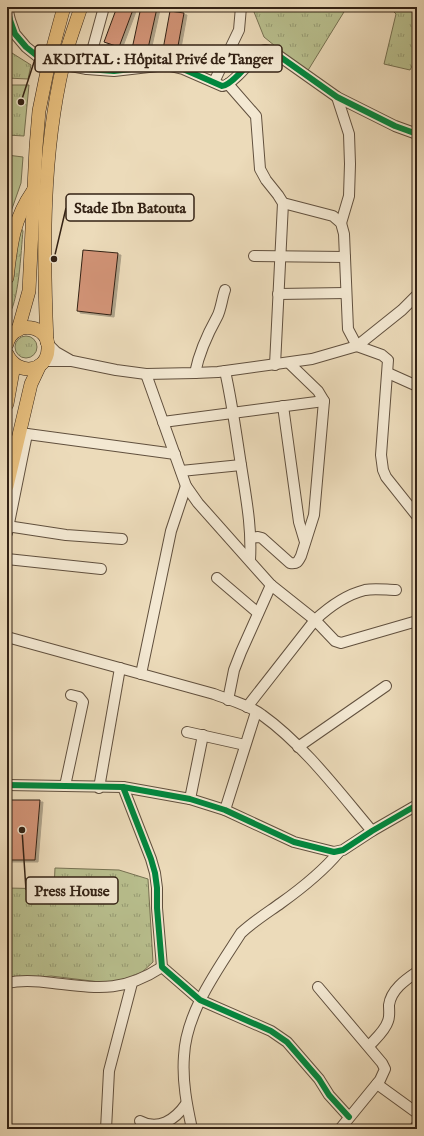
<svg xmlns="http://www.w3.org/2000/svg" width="424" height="1136" font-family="'IM FELL English',serif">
  <defs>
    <pattern id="grass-tufts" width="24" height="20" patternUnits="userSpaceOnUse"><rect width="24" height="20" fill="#b9c08f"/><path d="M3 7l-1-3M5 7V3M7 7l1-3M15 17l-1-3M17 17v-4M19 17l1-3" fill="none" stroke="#979c74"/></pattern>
    <filter id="shadow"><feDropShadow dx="3" dy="2" stdDeviation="0" flood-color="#0004"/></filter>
  </defs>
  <rect width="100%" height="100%" fill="#ecdbba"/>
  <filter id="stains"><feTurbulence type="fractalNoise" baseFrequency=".005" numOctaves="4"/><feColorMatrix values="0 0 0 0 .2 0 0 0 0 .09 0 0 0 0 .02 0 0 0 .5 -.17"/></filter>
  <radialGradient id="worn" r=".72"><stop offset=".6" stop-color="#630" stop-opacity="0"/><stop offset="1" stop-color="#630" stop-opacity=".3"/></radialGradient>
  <g fill="url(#grass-tufts)" stroke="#767152">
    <polygon points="252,7 347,7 307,72 264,37"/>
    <polygon points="389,7 417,7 417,56 410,70 384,64 396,14"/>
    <polygon points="12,53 31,65 28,79 7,78 7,69"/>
    <polygon points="11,85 29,85 24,136 7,135 7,121"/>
    <path d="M21,228l2,3c-2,18 -4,75 -16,86v-17l3,-8 7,-62z"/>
    <circle cx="26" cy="347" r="11"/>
    <polygon points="55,868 119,870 148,879 153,962 139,975 108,983 51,976 7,981 7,888 54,889"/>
  </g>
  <polygon fill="#b9c08f" stroke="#767152" points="7,155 23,157 21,183 7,223"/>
  <g fill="#d19376" stroke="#332215" filter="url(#shadow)">
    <polygon points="117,7 134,7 119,47 104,42"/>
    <polygon points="141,7 157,8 147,53 132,49"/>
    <polygon points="170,11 184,13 176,57 162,55"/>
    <polygon points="83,250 118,253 111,315 77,311"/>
    <polygon points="7,800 40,800 35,860 7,860"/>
  </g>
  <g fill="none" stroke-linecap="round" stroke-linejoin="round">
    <defs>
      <g id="minor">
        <path d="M7,7l3,13 5,14 11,13 15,12 8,3 38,7 27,2 52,-6 17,4 39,17c9,0 30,-26 37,-34l6,-2 7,1 65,46 58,29 22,8"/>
        <polyline points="87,69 104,7"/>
        <polyline points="214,82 239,30 241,7"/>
        <polyline points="228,84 256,116 260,169 266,180 278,195 283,203 275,365"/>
        <polyline points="337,97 349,134 350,164 349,196 341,223"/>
        <polyline points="283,203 333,216 341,223 344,234 348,329 357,346 382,355 388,360 381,455 383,470 386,477 417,516"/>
        <polyline points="254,256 345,257"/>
        <polyline points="278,294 346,293"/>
        <polyline points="48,344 56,352 70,360"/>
        <polyline points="44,361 72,361 116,370 146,374 195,373 218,372 312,359 357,346 402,310 417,295"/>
        <path d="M225,371c7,31 11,62 16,94 5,33 11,62 9,95"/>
        <path d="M195,373c4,-20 12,-38 22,-56 4,-7 5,-19 8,-27"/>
        <polyline points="388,373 417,386"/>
        <path d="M146,374l40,112 12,17 73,82 44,35c15,-14 30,-25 50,-30 10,-2 22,0 31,0"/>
        <polyline points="283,406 299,522 305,542"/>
        <polyline points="163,422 324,401"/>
        <polyline points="20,433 175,454"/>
        <polyline points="181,471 241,465"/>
        <polyline points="7,526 66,535 122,539"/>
        <polyline points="7,533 27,434"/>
        <path d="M251,538l7,-1 4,1 28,25c7,1 8,-1 11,-7l13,-41 10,-114 -6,-10 -29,-28"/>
        <polyline points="7,559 101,569"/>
        <polyline points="217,578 258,613"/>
        <path d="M7,637l207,57c16,6 35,11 48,21 42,30 77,77 110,116"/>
        <polyline points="141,674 171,531 186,486"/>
        <polyline points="228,700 234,670 241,652 271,585"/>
        <polyline points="247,707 315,620 335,641 341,643 417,621"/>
        <polyline points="187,732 245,745"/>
        <polyline points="298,747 386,686"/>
        <polyline points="7,785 123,787 190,799 225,810 294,842 334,852 343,850 372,831 417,805"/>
        <polyline points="65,786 83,702 79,697 71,695"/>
        <polyline points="123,787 151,859 155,873 157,888 157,908 162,967 200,1000 271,1031 287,1042 319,1079 329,1095 349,1117"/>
        <polyline points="99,788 120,668"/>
        <polyline points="190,799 203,735"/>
        <polyline points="225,810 256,712"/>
        <path d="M7,983c14,-3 31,-2 46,0 45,5 69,10 109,-16"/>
        <polyline points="318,987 382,1063 385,1069 380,1080 340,1129"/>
        <path d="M369,1046c6,-7 16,-15 19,-25 2,-5 1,-10 1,-16 2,-15 16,-25 28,-33"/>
        <polyline points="377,1084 417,1113"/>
        <path d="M140,1121c18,10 35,-1 46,-17"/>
        <polyline points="106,1129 109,1071 132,983"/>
        <path d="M192,1129c-5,-23 -10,-48 -8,-73 2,-44 34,-87 57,-123 13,-12 26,-20 40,-30 21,-15 42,-32 58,-51"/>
        <polyline points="414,1129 417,1125"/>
      </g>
      <g id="major">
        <path d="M7,278c4,-34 6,-58 26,-87"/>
        <polyline points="18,330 29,291 36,147 39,111 49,62 64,7"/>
        <path d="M47,342c-4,-92 -5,-187 16,-277 4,-19 12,-39 18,-58"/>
        <path d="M7,344c6,-25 43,-20 41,5 -1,24 -31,27 -41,5"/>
        <polyline points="7,404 14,365"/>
        <polyline points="7,486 31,384 40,365"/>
      </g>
    </defs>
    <use href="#minor" stroke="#61503e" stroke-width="12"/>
    <use href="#major" stroke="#332215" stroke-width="14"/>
    <use href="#minor" stroke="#f3e8d2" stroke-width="10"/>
    <use href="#major" stroke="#e6be7d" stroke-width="13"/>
    <defs>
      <g id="cycleway">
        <path d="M7,7l3,13 5,14 11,13 15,12 8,3 38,7 27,2 52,-6 17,4 39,17c9,0 30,-26 37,-34l6,-2 7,1 65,46 58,29 22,8"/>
        <polyline points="7,785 123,787 190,799 225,810 294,842 334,852 343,850 372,831 417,805"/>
        <polyline points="123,787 151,859 155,873 157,888 157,908 162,967 200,1000 271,1031 287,1042 319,1079 329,1095 349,1117"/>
      </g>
    </defs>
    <use href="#cycleway" stroke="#f3e8d2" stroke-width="8"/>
    <use href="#cycleway" stroke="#00873e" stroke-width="6"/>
  </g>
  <path fill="none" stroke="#332215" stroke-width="1.5" d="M21 102L35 59M54 259L66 208M22 830L26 890"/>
  <g fill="#332215" stroke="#f3e8d2" stroke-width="1.5">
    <circle cx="21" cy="102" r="4"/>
    <circle cx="54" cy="259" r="4"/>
    <circle cx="22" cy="830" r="4"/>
  </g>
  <g fill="#f3e8d2" stroke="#332215" stroke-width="1.5">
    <rect x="35" y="45" width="247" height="27" rx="4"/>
    <rect x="66" y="194" width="128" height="27" rx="4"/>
    <rect x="26" y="877" width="92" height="27" rx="4"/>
  </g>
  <g font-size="15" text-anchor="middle" font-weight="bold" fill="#332215">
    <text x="158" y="64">AKDITAL : Hôpital Privé de Tanger</text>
    <text x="130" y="213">Stade Ibn Batouta</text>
    <text x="72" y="896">Press House</text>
  </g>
  <rect width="424" height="1136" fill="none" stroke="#ecdbba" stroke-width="24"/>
  <rect x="8" y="8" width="408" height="1120" fill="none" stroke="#332215" stroke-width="2"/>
  <rect x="12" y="12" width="400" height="1112" fill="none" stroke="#332215"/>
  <rect width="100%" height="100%" filter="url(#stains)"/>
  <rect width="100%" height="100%" fill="url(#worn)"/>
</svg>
